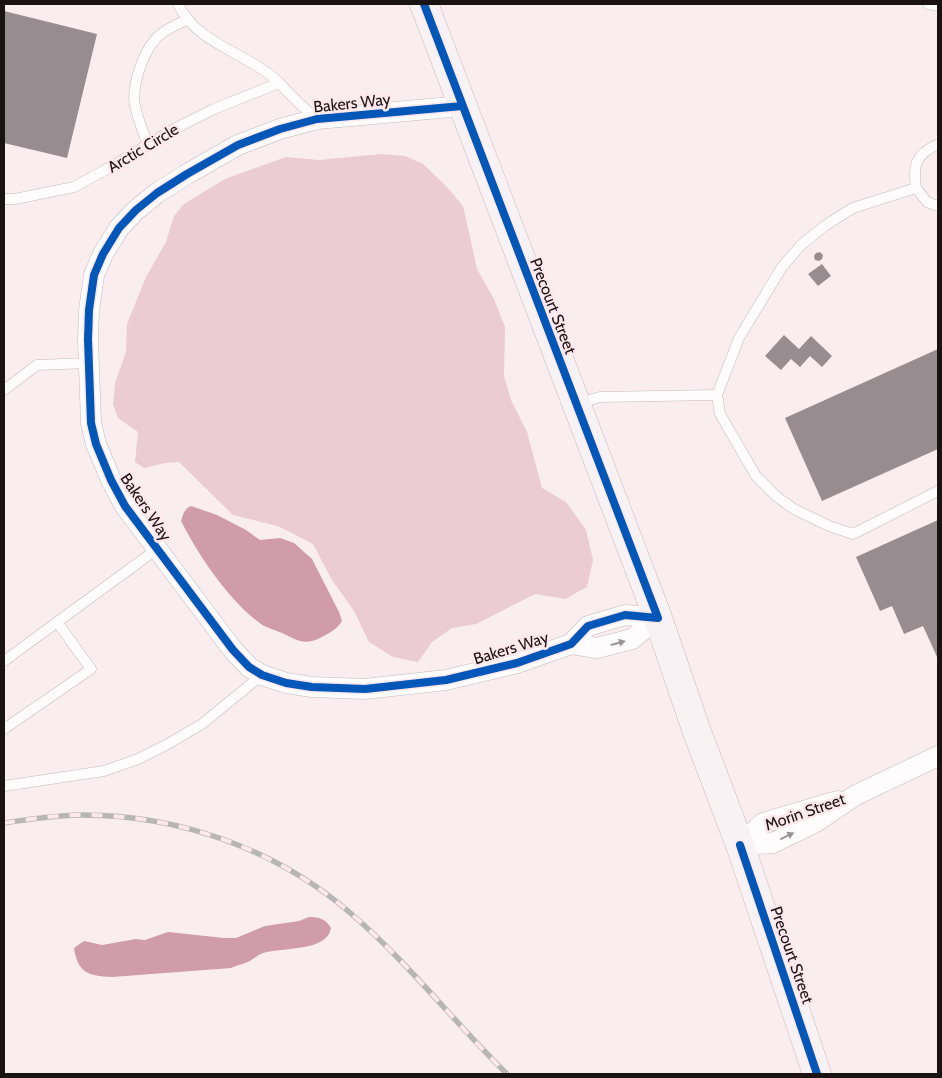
<svg xmlns="http://www.w3.org/2000/svg" width="942" height="1078" font-family="Cabin,sans-serif">
  <rect width="100%" height="100%" fill="#f9edf0"/>
  <polygon fill="#ebcbd4" points="381,154 405,156 423,164 447,187 463,206 477,269 494,299 505,327 504,376 511,400 527,432 542,488 566,502 586,530 593,560 587,587 565,599 535,594 476,624 452,628 432,642 418,662 393,657 369,642 354,611 332,580 313,544 278,526 233,515 179,462 165,463 144,468 135,462 138,432 118,418 113,404 115,383 126,352 127,324 146,277 166,242 174,216 184,204 225,179 286,157 319,160"/>
  <g fill="#d09bab">
    <path d="M191,506l26,9 29,15 14,10 20,-2 14,5 18,16 27,53 3,9c-5,8 -11,11 -20,16 -18,9 -23,4 -40,-4 -6,-3 -15,-5 -21,-9 -32,-23 -62,-68 -80,-103 2,-6 3,-12 10,-15z"/>
    <path d="M309,917c10,0 17,2 22,11 -4,24 -49,19 -68,25 -5,2 -9,5 -13,8 -6,3 -13,4 -19,7l-119,9c-24,-1 -34,-4 -38,-29l10,-7 18,4 34,-6 9,1 23,-8 56,6h12l29,-12 34,-5z"/>
  </g>
  <g fill="#978d90">
    <polygon points="4,11 97,34 67,158 4,143"/>
    <polygon points="820,252 823,255 822,259 819,261 815,260 814,256 816,253"/>
    <polygon points="822,264 831,276 818,286 808,274"/>
    <polygon points="784,335 799,349 811,336 832,356 822,367 810,356 800,367 791,359 781,370 765,356"/>
    <polygon points="938,349 938,449 822,501 785,418"/>
    <polygon points="938,520 938,659 923,626 904,634 892,606 880,611 856,557"/>
  </g>
  <g fill="none" stroke-linecap="round" stroke-linejoin="round">
    <defs>
      <g id="lane">
        <path d="M178,4c17,37 61,47 91,70 9,6 16,16 25,24 7,8 15,14 23,21"/>
        <polyline points="928,4 938,6"/>
        <path d="M148,144c-5,-11 -14,-36 -14,-47 1,-20 11,-51 27,-63 7,-6 18,-10 27,-15"/>
        <path d="M916,188c-3,-23 -1,-33 22,-44"/>
        <polyline points="4,199 15,199 74,187 107,169 172,130 214,109 279,83"/>
        <polyline points="938,206 927,202 916,188 853,208 826,225 801,245 782,267 739,338 717,395 720,414 756,476 777,497 794,509 829,526 853,534 938,491"/>
        <polyline points="4,390 37,365 89,363"/>
        <polyline points="576,404 600,397 717,395"/>
        <polyline points="4,661 157,549"/>
        <polyline points="4,729 91,669 57,622"/>
        <polyline points="4,786 104,771 138,759 166,745 202,724 262,675"/>
      </g>
      <g id="street">
        <polyline points="462,106 317,119 280,129 238,145 187,174 157,193 136,210 119,228 103,254 94,275 89,310 88,339 91,423 96,444 111,480 125,506 233,650 249,667 262,675 286,683 312,687 365,689 446,680 517,663 571,644 588,626 625,615 658,618"/>
        <polyline points="571,644 597,648 632,639 658,618"/>
        <polyline points="740,845 773,843 816,822 856,795 938,756"/>
        <polyline points="740,845 763,823 837,801"/>
      </g>
      <polyline id="primary" points="424,4 658,618 697,732 740,845 817,1074"/>
    </defs>
    <use href="#lane" stroke="#c4babd" stroke-width="11"/>
    <use href="#street" stroke="#c4babd" stroke-width="21"/>
    <use href="#primary" stroke="#c8b8bc" stroke-width="29"/>
    <use href="#lane" stroke="#fefcfd" stroke-width="10"/>
    <use href="#street" stroke="#fefcfd" stroke-width="20"/>
    <use href="#primary" stroke="#f9f2f4" stroke-width="28"/>
    <defs>
      <path id="rail" d="M4,823c26,-4 53,-8 79,-8 96,0 192,34 265,96 58,49 105,110 159,163"/>
    </defs>
    <use href="#rail" stroke="#b8b5b6" stroke-width="5.5"/>
    <use href="#rail" stroke="#fee8ed" stroke-width="4" stroke-dasharray="11" stroke-linecap="butt"/>
    <defs>
      <g id="cycleway">
        <polyline points="424,4 658,618 625,615 588,626 571,644 517,663 446,680 365,689 312,687 286,683 262,675 249,667 233,650 125,506 111,480 96,444 91,423 88,339 89,310 94,275 103,254 119,228 136,210 157,193 187,174 238,145 280,129 317,119 462,106"/>
        <polyline points="740,845 817,1074"/>
      </g>
    </defs>
    <use href="#cycleway" stroke="#fee8ed" stroke-width="11"/>
    <use href="#cycleway" stroke="#0057b8" stroke-width="8"/>
  </g>
  <defs><path id="oneway-solid" d="M-6-.8H1V-3.2L6.5 0L1 3.2V.8H-6Z" transform="scale(1.25)"/></defs>
  <g fill="#989394">
    <use href="#oneway-solid" transform="translate(618 643) rotate(-15)"/>
    <use href="#oneway-solid" transform="translate(787 836) rotate(-26)"/>
  </g>
  <g text-anchor="middle" dominant-baseline="central" stroke-width="5" stroke-linejoin="round" paint-order="stroke">
    <g font-size="16" fill="#1b1214" stroke="#fee8ed">
      <text transform="translate(352 103) rotate(-6)">Bakers Way</text>
      <text transform="translate(143 148) rotate(-31)">Arctic Circle</text>
      <text transform="translate(553 306) rotate(69)">Precourt Street</text>
      <text transform="translate(146 507) rotate(56)">Bakers Way</text>
      <text transform="translate(511 648) rotate(-17)">Bakers Way</text>
      <text transform="translate(805 812) rotate(-19)">Morin Street</text>
      <text transform="translate(792 955) rotate(71)">Precourt Street</text>
    </g>
  </g>
  <rect width="942" height="1078" fill="none" stroke="#1b1214" stroke-width="10"/>
</svg>
